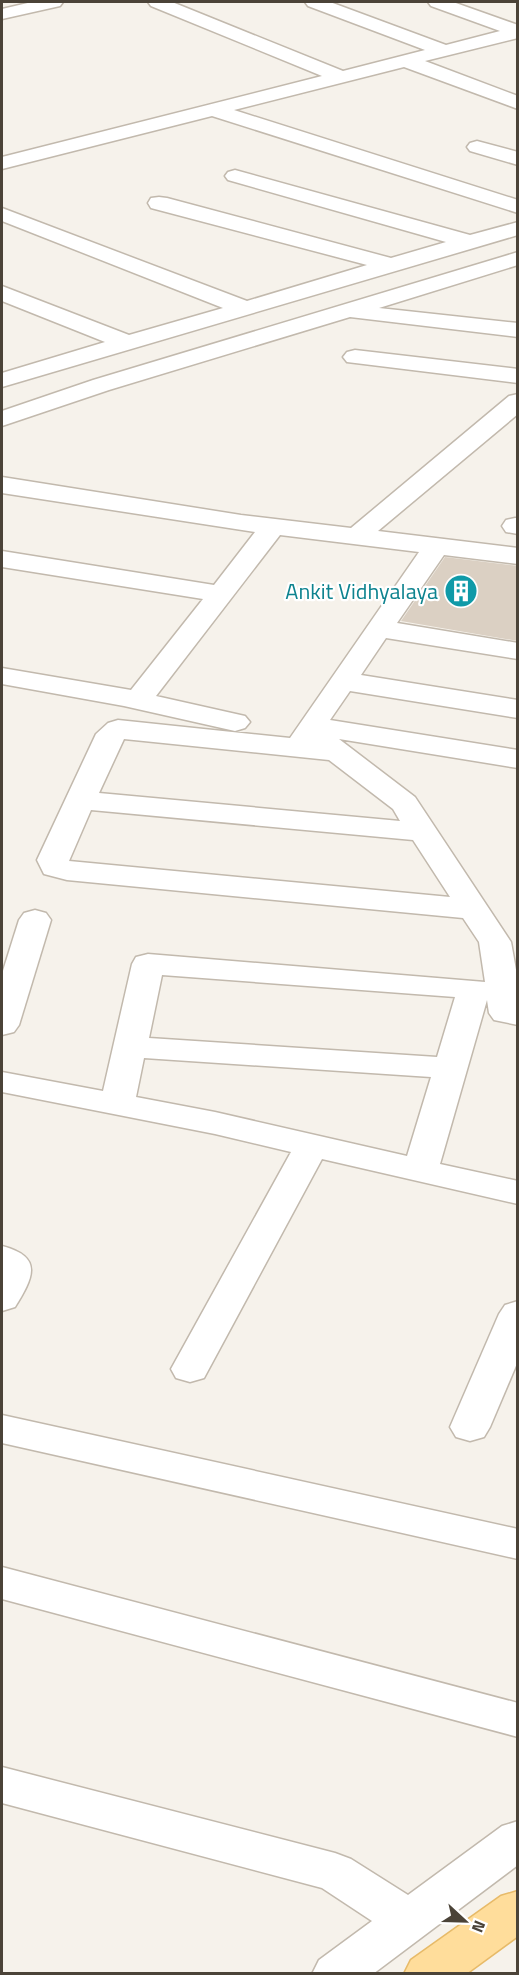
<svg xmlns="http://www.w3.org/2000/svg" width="519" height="1975" font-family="'Titillium Web',sans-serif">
  <rect width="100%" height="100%" fill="#f6f2eb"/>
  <polygon fill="#dbd0c3" points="445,557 518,566 518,641 401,621"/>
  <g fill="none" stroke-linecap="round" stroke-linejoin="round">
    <defs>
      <g id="minor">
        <polygon points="32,2 63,2 60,6 2,19 2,9"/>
        <polygon points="148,2 172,2 343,71 425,50 308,6 305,2 330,2 446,45 500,31 431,6 428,2 453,2 518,25 518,38 425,61 518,96 518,109 404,67 234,110 518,200 518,213 212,116 2,169 2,157 322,76 151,6"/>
        <polygon points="477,141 518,152 518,165 470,151 467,147 470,143"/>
        <polygon points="235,170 470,235 518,222 518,235 2,387 2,373 105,342 2,301 2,286 129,335 223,308 2,221 2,208 247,301 367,265 151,208 148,203 151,198 159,197 167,198 391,258 446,242 228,180 225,176 228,172"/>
        <polygon points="518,252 518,265 379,308 518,323 518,337 350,317 109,390 2,426 2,411 93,380"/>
        <polygon points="355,350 518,369 518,383 347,362 343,357 347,352"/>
        <path d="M518,394v20l-140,117 140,17v16l-74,-9 -47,68 121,20v16l-132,-21 -25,37 157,25v18l-168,-27 -20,29 188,30v18l-179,-29 76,58 96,145 7,39v44l-24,-5 -5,-7 -2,-13 -47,164 78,17v23l-196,-45 -118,219 -14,4 -14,-4 -5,-9 120,-217 -76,-18 -213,-42v-20l101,19 29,-127 4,-7 12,-3 337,28 -6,-40 -16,-24 -396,-38 -23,-6 -7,-14 59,-126 12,-11 10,-3 172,18 129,-186 -139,-17 -124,161 89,20 5,6 -5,6 -10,3 -111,-25 -122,-22v-16l129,22 72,-91 -201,-32v-16l212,34 41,-53 -253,-39v-16l239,38 110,13 158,-132zM124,739l205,21 64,49 7,12 -301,-28zM91,810l322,30 37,57 -381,-36zM162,975l293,22 -18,60 -288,-19zM144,1058l287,19 -24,79 -192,-44 -79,-15z"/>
        <polygon points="515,518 518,518 518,534 506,532 502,526 506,520"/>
        <polygon points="35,910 46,913 51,920 19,1025 14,1032 2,1035 2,974 19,920 24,913"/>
        <path d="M2,1246c42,11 31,32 13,61l-13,4z"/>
        <polygon points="518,1301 518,1361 490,1427 484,1437 470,1441 456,1437 450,1427 499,1314 505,1305"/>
        <polygon points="2,1415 518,1529 518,1559 2,1443"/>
        <polygon points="2,1567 518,1703 518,1737 2,1599"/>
        <polygon points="2,1767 335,1853 351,1859 408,1895 502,1826 518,1821 518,1865 373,1974 312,1974 319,1960 372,1921 322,1888 2,1803"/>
      </g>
      <polygon id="major" points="518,1891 518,1936 466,1974 404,1974 411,1960 501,1896"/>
    </defs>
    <use href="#minor" stroke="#c2b9ad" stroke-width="3"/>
    <use href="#major" stroke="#e7ba68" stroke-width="3"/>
    <use href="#minor" fill="#fff" fill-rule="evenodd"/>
    <use href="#major" fill="#ffdd9b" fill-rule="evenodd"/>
  </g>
  <defs>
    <symbol id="building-disc" viewBox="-11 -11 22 22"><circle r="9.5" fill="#0f9aa8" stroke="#fff"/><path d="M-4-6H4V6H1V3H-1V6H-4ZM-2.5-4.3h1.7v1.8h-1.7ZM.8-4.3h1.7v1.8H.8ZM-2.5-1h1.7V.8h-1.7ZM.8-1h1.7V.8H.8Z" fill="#fff"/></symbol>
  </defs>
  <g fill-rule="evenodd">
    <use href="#building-disc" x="442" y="572" width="38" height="38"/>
  </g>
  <g text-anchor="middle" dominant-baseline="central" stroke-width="4.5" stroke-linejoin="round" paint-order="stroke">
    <g font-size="22" fill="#0d838f" stroke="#fff" text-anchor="end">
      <text x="438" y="591">Ankit Vidhyalaya</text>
    </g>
  </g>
  <rect width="519" height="1975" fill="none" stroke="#4b4338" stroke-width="6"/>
  <g transform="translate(465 1921) rotate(112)" stroke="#ffffff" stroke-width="4.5" paint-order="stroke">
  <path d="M0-4.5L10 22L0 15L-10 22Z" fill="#4b4338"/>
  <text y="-9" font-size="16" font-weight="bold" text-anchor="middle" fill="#4b4338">N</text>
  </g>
</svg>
